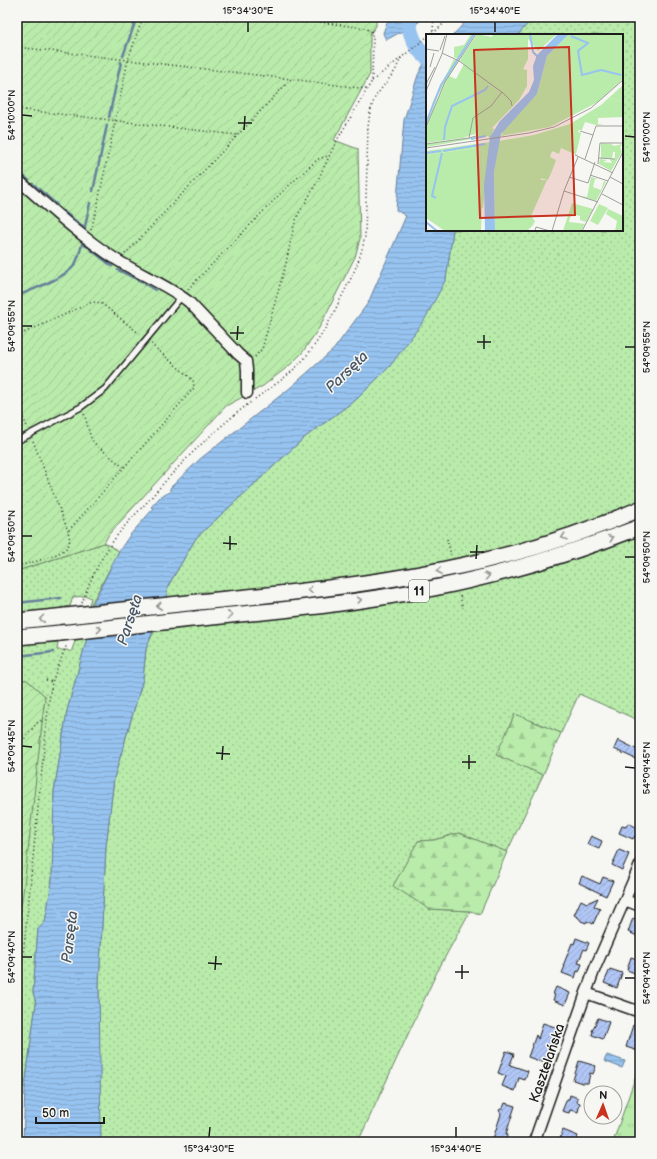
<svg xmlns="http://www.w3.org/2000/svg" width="657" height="1159" font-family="'Balsamiq Sans',sans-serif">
  <defs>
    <pattern id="grass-dots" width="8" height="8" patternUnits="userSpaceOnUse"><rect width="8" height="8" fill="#b9ebab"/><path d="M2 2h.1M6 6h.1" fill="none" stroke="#9ec993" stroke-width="1.8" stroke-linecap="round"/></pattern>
    <pattern id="forest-firs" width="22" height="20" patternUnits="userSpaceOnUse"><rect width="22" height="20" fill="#b9ebab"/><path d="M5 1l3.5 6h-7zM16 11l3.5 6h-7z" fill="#9ec993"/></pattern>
    <pattern id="park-tufts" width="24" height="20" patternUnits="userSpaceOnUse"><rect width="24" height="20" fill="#b9ebab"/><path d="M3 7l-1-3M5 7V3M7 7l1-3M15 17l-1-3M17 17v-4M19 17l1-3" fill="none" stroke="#9ec993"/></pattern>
    <pattern id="garden-furrows" width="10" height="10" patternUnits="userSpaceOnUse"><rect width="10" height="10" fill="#b9ebab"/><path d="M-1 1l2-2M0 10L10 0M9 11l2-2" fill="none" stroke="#9ec993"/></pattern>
    <pattern id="water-rules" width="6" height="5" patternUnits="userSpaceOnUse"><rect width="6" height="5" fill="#97c3f0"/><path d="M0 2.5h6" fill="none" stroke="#82a7cd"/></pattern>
    <pattern id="building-hatch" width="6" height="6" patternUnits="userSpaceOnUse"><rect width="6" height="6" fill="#b0c6f5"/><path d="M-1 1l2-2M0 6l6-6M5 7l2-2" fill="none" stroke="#97aad1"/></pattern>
  </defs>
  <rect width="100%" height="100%" fill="#f6f6f2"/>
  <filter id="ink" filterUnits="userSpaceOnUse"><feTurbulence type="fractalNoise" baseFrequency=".025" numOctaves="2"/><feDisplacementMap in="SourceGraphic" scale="8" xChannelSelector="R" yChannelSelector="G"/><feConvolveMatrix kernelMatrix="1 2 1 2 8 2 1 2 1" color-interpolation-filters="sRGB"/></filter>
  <g filter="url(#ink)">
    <g fill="url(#grass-dots)" stroke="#6a8464">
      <polygon points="533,17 640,17 640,504 506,550 391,574 210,596 209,592 199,592 199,595 166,598 168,586 196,538 304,438 358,398 446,279 453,230 622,230 622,35 518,35"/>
      <polygon points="640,514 640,521 510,566 394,591 193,613 194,609 321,594"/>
      <polygon points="640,532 640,721 579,694 561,733 515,714 497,755 543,775 507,852 459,833 434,840 418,841 429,909 470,911 437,972 358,1142 100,1142 99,984 106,847 114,778 143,679 146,649 154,631 198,627 197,623 323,611"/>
      <polygon points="104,543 119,551 86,614 91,598 87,596 73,597 70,606 60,608 60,612 17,616 17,571"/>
      <polygon points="87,638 67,711 54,792 52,882 45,922 38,929 33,992 36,1003 25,1087 17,1087 17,936 45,696 27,680 17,680 17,642 48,639 48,643 58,642 57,650 67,650 71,652 76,639"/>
    </g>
    <g fill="url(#forest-firs)" stroke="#6a8464">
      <polygon points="515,714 561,733 543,775 496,755"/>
      <polygon points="459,833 507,852 480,914 470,911 429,909 393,886 418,841 434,840"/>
    </g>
    <polygon fill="url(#park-tufts)" stroke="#6a8464" points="636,1075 640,1076 640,1142 613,1142"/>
    <g fill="url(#garden-furrows)" stroke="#6a8464">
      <polygon points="17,17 376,17 376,26 370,34 370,74 334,140 358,149 360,239 355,257 319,328 302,353 290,365 263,386 226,406 109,534 104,543 17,571"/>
      <polygon points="17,680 27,680 45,696 25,878 17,936"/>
    </g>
    <g fill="url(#water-rules)" stroke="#66809b">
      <polygon points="389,17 421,17 419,22 386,40 383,33"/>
      <polygon points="470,17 533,17 518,35 453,35"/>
      <polygon points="427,58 427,230 453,230 446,279 425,319 390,366 358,398 304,438 196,538 168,586 166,598 146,649 143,679 114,778 106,847 99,984 101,1142 23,1142 25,1087 36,1003 33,992 38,929 45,922 52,881 54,792 67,711 87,638 92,605 119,551 130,535 153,509 151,507 161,496 170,492 170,488 200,459 290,388 334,349 368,303 406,216 396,210 404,120 418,75"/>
      <polygon points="607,1055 625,1061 622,1068 604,1061"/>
    </g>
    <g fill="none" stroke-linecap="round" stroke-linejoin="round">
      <g stroke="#66809b" stroke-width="2.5">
        <polyline points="123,56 137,17"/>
        <polyline points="109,117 121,62"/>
        <polyline points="17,170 20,173"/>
        <polyline points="25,177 29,181"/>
        <polyline points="33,184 57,205"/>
        <polyline points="93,191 107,125"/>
        <polyline points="63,211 81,225 85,227"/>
        <polyline points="84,231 90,203"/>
        <polyline points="90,249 112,266"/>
        <polyline points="118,270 142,282"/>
        <polyline points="145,284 155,290"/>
        <path d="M17,296c14,-6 47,-18 56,-29 5,-6 7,-15 9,-23l6,3"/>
        <polyline points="17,603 61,598"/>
        <polyline points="17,656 53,652"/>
      </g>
      <path stroke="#97c3f0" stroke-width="16" d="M408,17c1,14 7,32 19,40"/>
    </g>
    <g fill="url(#building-hatch)" stroke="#1c1c1c">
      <polygon points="618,740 640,751 640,761 614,749"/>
      <polygon points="628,823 640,829 637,837 635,836 633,839 619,833 622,826 626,827"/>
      <polygon points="591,836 602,841 599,849 587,844"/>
      <polygon points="619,850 629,854 622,870 612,865"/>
      <polygon points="582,876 600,884 603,877 613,881 606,896 579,883"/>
      <polygon points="598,898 594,906 600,909 593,924 587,921 586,923 581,921 579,918 574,915 581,900 587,903"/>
      <polygon points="633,918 640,921 640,937 628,932"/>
      <polygon points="576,938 589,943 586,950 584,949 578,963 582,964 579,972 577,971 575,978 562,973 565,966 563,966 572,943 574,944"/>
      <polygon points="631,957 640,960 640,975 627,970"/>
      <polygon points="610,969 622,973 617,988 604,983"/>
      <polygon points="556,987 570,993 565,1005 553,1000 555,995 553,994"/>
      <polygon points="598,1018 609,1022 603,1039 592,1035 593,1031 592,1031"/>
      <polygon points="543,1023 558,1028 546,1060 543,1059 542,1062 528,1057 536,1035 538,1039"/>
      <polygon points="633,1025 640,1028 640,1046 638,1051 626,1047"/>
      <polygon points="506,1051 514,1054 510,1065 528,1071 525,1080 519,1078 515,1091 502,1086 506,1076 498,1073"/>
      <polygon points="579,1061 596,1066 593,1074 590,1073 588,1083 582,1083 573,1080"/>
      <polygon points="570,1095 578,1098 577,1102 580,1103 578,1112 570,1110 569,1113 562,1111 567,1099 569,1099"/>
      <polygon points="505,1103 515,1106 506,1134 508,1134 505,1142 492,1142 501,1114 499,1110 503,1108"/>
      <polygon points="563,1130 578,1136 576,1142 559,1142"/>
    </g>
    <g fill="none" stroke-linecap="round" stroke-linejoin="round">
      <defs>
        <polyline id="service" points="17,441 81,407 105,389 182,296"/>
        <g id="minor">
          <path d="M17,179c32,28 64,58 100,81 24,15 50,25 72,42l49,52 8,7 1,9v23"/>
          <polyline points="625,900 640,906"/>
          <polyline points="586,993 595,968 640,865"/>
          <polyline points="534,1142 586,993 640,1012"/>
        </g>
        <g id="primary">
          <path d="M198,602c81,-8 163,-16 243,-32 68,-13 136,-34 199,-61"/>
          <path d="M191,619c81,-8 163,-15 243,-31 71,-14 139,-35 206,-61"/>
          <polyline points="17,621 66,616"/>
          <polyline points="17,637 60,633"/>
        </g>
      </defs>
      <use href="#service" stroke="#1c1c1c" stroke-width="8"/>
      <use href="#minor" stroke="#1c1c1c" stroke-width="13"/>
      <use href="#primary" stroke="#1c1c1c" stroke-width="18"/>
      <g stroke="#1c1c1c" stroke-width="1.5" stroke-dasharray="1 3" stroke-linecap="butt">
        <polyline points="433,31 434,17"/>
        <polyline points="429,35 437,30 450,17"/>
        <polyline points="17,47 291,79"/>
        <polyline points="372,81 427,37"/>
        <polyline points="17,109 237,135"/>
        <polyline points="91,230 97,207 128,60 143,17"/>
        <polyline points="125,254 291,79 367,89"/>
        <polyline points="188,289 282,192 318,159 328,156"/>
        <polyline points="17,336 90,303 95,302 101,303 141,335"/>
        <polyline points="255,357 262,349 286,263 294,225 298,215 315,186 336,142 372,81 373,38 371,31 364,28 305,20 269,17"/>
        <path d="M255,399c15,-11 34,-23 47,-38 16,-18 27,-38 37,-59 12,-24 21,-39 26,-66l3,-109 2,-15 5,-15 20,-26 7,-15"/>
        <polyline points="17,403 28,429"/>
        <path d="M84,414c4,10 4,20 10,29l29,24"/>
        <polyline points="33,441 68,531"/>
        <polyline points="447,539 451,555"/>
        <path d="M17,564l5,1c11,-3 41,-10 46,-19 3,-5 1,-10 0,-15l18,-20 108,-123 -1,-8 -40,-34 -2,-3"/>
        <polyline points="460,596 463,608"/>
        <path d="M82,603c8,-23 18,-44 32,-63 10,-15 24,-28 36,-41 30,-36 64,-69 101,-97"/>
        <polyline points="46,680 52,682"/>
        <polyline points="17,748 37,723 47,718"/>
        <polyline points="17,1015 49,700 52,682 67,644"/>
      </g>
      <use href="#service" stroke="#f6f6f2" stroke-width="5"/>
      <use href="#minor" stroke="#f6f6f2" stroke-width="10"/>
      <use href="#primary" stroke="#f6f6f2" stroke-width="15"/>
      <defs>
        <g id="primary-bridge">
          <polyline points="66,616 198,602"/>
          <polyline points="60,633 191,619"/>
        </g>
      </defs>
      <use href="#primary-bridge" stroke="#1c1c1c" stroke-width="18" stroke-linecap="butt"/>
      <use href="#primary-bridge" stroke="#f6f6f2" stroke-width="15"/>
    </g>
    <defs><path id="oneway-chevron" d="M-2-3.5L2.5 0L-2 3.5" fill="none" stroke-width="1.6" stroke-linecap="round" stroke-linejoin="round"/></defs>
    <g stroke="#949492">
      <use href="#oneway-chevron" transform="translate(564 537) rotate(162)"/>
      <use href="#oneway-chevron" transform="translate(611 538) rotate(-20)"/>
      <use href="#oneway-chevron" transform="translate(439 571) rotate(169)"/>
      <use href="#oneway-chevron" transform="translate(487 576) rotate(-13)"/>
      <use href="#oneway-chevron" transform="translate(310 590) rotate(174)"/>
      <use href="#oneway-chevron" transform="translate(359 600) rotate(-8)"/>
      <use href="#oneway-chevron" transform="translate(159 606) rotate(174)"/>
      <use href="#oneway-chevron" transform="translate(230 615) rotate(-6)"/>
      <use href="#oneway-chevron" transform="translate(42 619) rotate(173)"/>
      <use href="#oneway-chevron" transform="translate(99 629) rotate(-6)"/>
    </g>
  </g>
  <path fill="none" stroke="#1c1c1c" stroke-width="1.5" d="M248,32v-10M495,32v-10M22,115l10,1M238,123h14M244,130l1,-14M625,136l10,1M22,326h10M230,333h14M237,340l1,-14M477,342h14M625,347h10M484,349v-14M22,536h10M223,543l14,1M230,550v-14M470,552h14M625,557h10M476,559l1,-14M22,746l10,1M216,753l14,1M222,760l1,-14M462,762h14M625,767l10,1M469,769v-14M22,957h10M208,963l14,1M215,970l1,-14M455,972h14M625,978h10M462,979v-14M209,1137l1,-10M456,1137v-10"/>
  <g text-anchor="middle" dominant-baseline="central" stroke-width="3" stroke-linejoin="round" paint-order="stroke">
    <rect fill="#f6f6f2" stroke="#5d5d5c" stroke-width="1" x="409" y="580" width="20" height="22" rx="3"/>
    <g font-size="13" font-weight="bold" fill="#1c1c1c">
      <text x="419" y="591">11</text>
    </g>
    <g font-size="14" fill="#1c1c1c" stroke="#f6f6f2">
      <text transform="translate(547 1063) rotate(-71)">Kasztelańska</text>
    </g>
    <g font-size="15" font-style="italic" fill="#475666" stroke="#f6f6f2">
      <text transform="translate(347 372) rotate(-44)">Parsęta</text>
      <text transform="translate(130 620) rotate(-72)">Parsęta</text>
      <text transform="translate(70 937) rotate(-83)">Parsęta</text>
    </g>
  </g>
  <g transform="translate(426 34)">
    <rect width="197" height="197" fill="#f6f6f2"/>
    <path d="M45,0h4l-16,26 -5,-3v-10l10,-2zM143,0h54v45l-25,23 -48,25 -49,9 4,-9 32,-33 10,-38zM28,25l4,3 -20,33 -12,31 7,-25zM197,51v18l-10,-5 -20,16 5,1v9l6,1h-8l-11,-3 -3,8h-3l-1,2 3,1 -5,21 3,2 -18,-8 -2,6 -7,-3 -2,6 6,3 -4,11 -13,-1 2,10h6l-16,36 4,5 -2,4 -6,6h-32l-1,-59 5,-31 35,-6 36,-11 31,-19zM66,94l2,1 -4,10 -2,-3 -62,11v-3l51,-7v-3l-7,1zM64,108l-7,66h-2l3,-57 -8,-3 -50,7v-4zM175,109l13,1h-3l3,2 9,-2 -3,3 2,5 -11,19 -12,-7 1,-5 7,1 -4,2 9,1 -2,-4h5v-7h-2l-1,6h-11zM165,143l7,2h-3l-2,8 8,3 3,-9 2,1 -10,19 -15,-5 6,1z" fill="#b9ebab"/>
    <path d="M119,135l7,2 -4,9 -13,-3 4,-7z" fill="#b9ebab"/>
    <path d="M146,169l21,6 -7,13 -6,-2v-4l-9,-2 -2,8 16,2 -4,7h-18z" fill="#b9ebab"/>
    <path d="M51,0l15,3 1,-3h64l-19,17 -10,-12v20l-5,10 4,1v16l-8,14 -27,28 -29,10 -37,5v-14l8,-22 15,-31 7,3 8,-15 -4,-3 2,-4zM187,64l10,5v14l-25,1v-3l-6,-1zM50,114l8,3 -3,80h-36l-19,-13v-63z" fill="#b9ebab"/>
    <path d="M173,170l9,4 -10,17 -8,-4zM182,175l15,7v15h-8l2,-10 -11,-7z" fill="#b9ebab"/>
    <path d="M132,0h11l-22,22 -10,38 -36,40 -7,38 1,59h-10l-1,-46 6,-48 10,-16 29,-29 5,-12 -1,-14 4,-11z" fill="#97c3f0"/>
    <path fill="none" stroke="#97c3f0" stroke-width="2" d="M104,0l3,18 6,6M145,2l17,7 -10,8 4,24 19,-5 20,5M0,89l15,-38 33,-51M45,105l15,-3M18,106l1,-13 7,-21 33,-16 3,-4M17,117l42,-7M0,119l15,-2M10,164l-4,-2 10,-43M0,188l11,9"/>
    <path fill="none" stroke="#9f9f9c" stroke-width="1" d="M0,15l13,2M14,16l5,-14M16,19l17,8 44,32 8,8 1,5M4,33l4,-14M0,50l9,-17M0,57l16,-37 5,-20M0,93l19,-45 31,-48M154,97l13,4M50,102l-7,2 4,-20 18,-12 11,-14M0,110l43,-6M0,114l103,-15 25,-6 37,-19 32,-28M149,121l38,18M173,124l16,1M159,125l11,-33h27M172,130l2,-21h23M164,141l18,6M143,143l19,6 7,-21M184,143l13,7M138,157l14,-34M176,160l21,11M109,197l1,-4 14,4M126,197l12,-40 34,11M156,197l41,-79"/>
    <path fill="#c8321e" fill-opacity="0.15" stroke="#c8321e" stroke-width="2" d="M143,13l6,168 -95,3 -6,-168z"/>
    <rect width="197" height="197" fill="none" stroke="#1c1c1c" stroke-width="2"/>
  </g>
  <rect width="657" height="1159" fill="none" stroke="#f6f6f2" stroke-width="44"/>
  <g transform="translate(603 1105) rotate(2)"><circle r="19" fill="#f6f6f2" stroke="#9f9f9c"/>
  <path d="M0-3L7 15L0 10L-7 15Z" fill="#c8321e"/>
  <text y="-6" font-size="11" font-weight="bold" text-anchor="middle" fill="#1c1c1c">N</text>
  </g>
  <path d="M36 1117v6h68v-6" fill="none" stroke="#1c1c1c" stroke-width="2"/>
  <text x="42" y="1117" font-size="12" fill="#1c1c1c" stroke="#f6f6f2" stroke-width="3" paint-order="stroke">50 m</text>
  <rect x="22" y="22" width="613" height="1115" fill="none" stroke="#1c1c1c" stroke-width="1.5"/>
  <g font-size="10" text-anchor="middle" fill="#1c1c1c">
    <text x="248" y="14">15°34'30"E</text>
    <text x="495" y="14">15°34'40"E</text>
    <text transform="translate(11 115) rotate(-90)" y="4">54°10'00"N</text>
    <text transform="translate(646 137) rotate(-90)" y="4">54°10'00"N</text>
    <text transform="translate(11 326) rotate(-90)" y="4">54°09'55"N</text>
    <text transform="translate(646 347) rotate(-90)" y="4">54°09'55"N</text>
    <text transform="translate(11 536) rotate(-90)" y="4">54°09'50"N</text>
    <text transform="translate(646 557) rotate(-90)" y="4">54°09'50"N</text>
    <text transform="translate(11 746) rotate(-90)" y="4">54°09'45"N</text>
    <text transform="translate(646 768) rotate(-90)" y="4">54°09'45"N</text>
    <text transform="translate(11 957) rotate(-90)" y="4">54°09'40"N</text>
    <text transform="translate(646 978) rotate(-90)" y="4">54°09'40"N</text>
    <text x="209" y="1152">15°34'30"E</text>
    <text x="456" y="1152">15°34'40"E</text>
  </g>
</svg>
